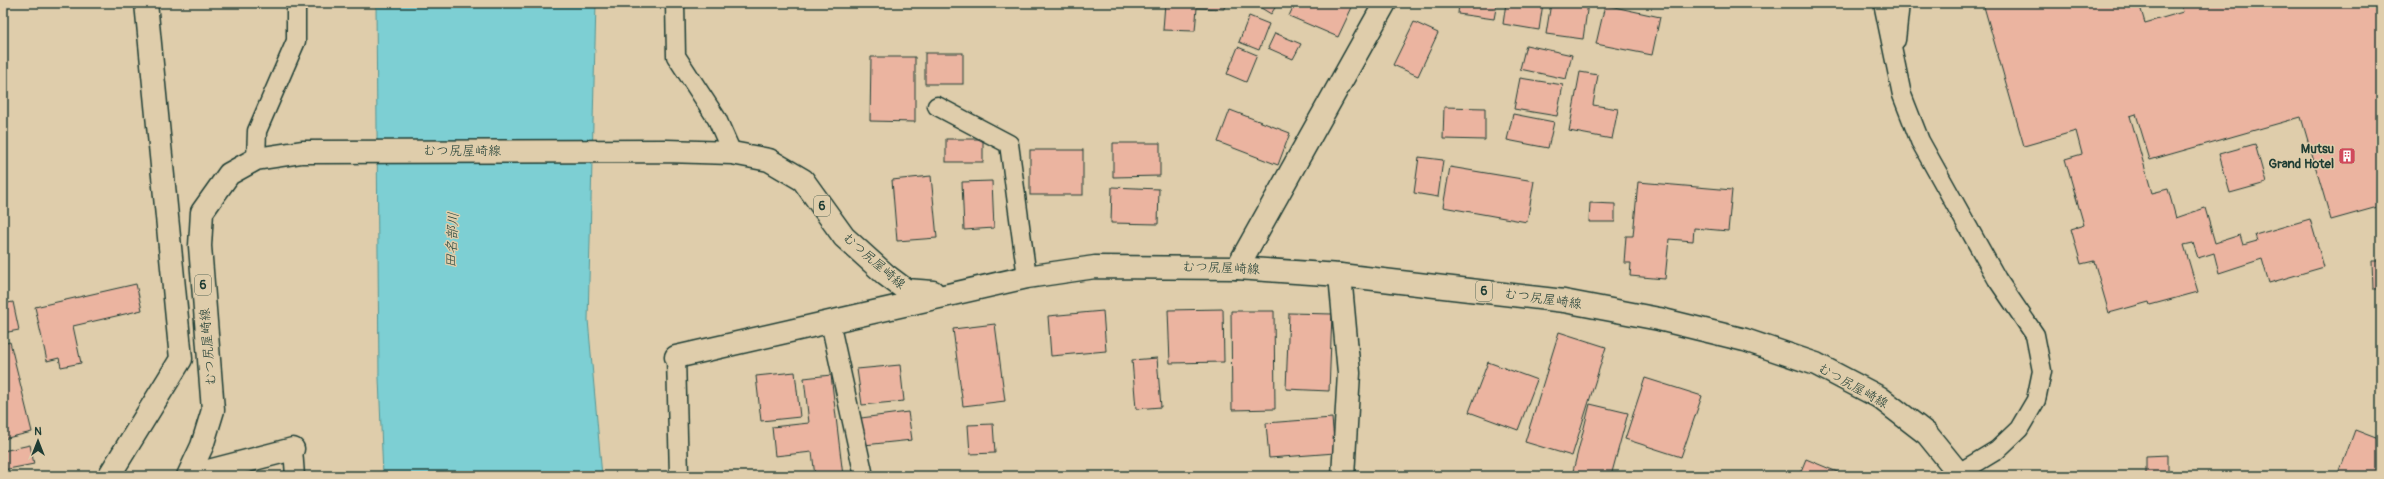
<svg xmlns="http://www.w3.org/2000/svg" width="2384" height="479" font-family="Pangolin,'Klee One',sans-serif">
  <rect width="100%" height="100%" fill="#dfcdab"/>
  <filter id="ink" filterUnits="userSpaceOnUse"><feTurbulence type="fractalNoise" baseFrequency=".025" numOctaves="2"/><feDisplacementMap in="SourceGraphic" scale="8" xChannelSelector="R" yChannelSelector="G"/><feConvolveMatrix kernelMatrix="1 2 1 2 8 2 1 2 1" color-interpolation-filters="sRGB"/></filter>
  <g filter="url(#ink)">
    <polygon fill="#7dcfd3" stroke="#579593" points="376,3 596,3 588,320 602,476 383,476 379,378"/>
    <g fill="#ebb4a0" stroke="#1f3d34">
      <polygon points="1165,3 1225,3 1224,9 1197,8 1195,31 1163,30"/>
      <polygon points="1253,3 1278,3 1271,14"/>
      <polygon points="1295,3 1354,3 1338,37 1289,16"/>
      <polygon points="1459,3 1497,3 1494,19 1458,14"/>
      <polygon points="1506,3 1543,3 1539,30 1503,24"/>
      <polygon points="1551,3 1588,3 1583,39 1546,34"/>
      <polygon points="1983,3 2139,3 2145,23 2183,12 2181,3 2381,3 2381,206 2331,220 2301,117 2150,160 2136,114 2130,116 2152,193 2168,189 2176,218 2205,208 2215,243 2240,235 2243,245 2257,241 2255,235 2310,219 2324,267 2269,283 2262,259 2219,273 2214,253 2198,258 2193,243 2184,245 2198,292 2150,305 2149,302 2109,313 2094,261 2081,264 2071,229 2084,225 2065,159 2082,154 2076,131 2024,146"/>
      <polygon points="1605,5 1660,17 1652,55 1596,44"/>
      <polygon points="1249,16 1269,24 1259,50 1239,42"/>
      <polygon points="1414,22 1438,33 1418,76 1393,65"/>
      <polygon points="1275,33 1301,44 1293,59 1268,48"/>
      <polygon points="1526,45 1572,55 1566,79 1520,69"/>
      <polygon points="1238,47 1257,55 1246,82 1227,74"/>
      <rect x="925" y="53" width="38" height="31"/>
      <polygon points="871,57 915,57 915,122 870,121"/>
      <polygon points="1580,72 1598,75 1593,105 1618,109 1612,139 1569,131"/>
      <polygon points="1520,78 1563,85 1557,116 1514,109"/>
      <polygon points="1444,107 1485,108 1485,140 1443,139"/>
      <polygon points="1230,110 1290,133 1278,165 1218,142"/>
      <polygon points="1513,114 1554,122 1548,148 1507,140"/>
      <rect x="946" y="139" width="37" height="23"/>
      <polygon points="1113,143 1160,143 1160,176 1113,177"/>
      <polygon points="2255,144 2266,183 2230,193 2219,154"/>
      <rect x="1030" y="150" width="53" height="45"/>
      <polygon points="1419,157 1443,160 1438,197 1414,193"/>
      <polygon points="1450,167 1534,181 1527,222 1443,207"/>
      <polygon points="931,176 937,238 897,241 892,180"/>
      <polygon points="992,181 994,228 964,230 962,182"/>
      <polygon points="1638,182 1732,190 1728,231 1694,228 1693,241 1669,239 1665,279 1630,276 1631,263 1624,263 1626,236 1633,236"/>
      <polygon points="1112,187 1159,189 1158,224 1111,223"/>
      <polygon points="1590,203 1615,204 1615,222 1589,222"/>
      <polygon points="2372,261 2381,261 2381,289 2373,289"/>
      <polygon points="136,284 142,310 73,326 81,363 61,367 59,358 47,361 35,307"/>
      <polygon points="13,302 19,330 3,333 3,304"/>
      <polygon points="1223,309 1224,362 1170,363 1168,310"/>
      <polygon points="1103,311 1106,351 1051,356 1048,316"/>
      <polygon points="1231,311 1274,311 1275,409 1232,410"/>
      <polygon points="1289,313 1332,314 1329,391 1286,389"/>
      <polygon points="995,324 1005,401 963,406 953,329"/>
      <polygon points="1559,332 1606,347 1572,456 1525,442"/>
      <polygon points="10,342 32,432 3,439 3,344"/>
      <polygon points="1157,358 1161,407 1136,409 1132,360"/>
      <polygon points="1488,362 1537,380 1518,430 1469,412"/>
      <polygon points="900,365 904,401 862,405 857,369"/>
      <polygon points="795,372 800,417 761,421 756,376"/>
      <polygon points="831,375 843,476 815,476 812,452 775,456 772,427 809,423 804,378"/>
      <polygon points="1645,378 1702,396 1681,457 1625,439"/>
      <polygon points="1590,404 1628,413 1611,476 1592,476 1573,471"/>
      <polygon points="908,412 912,440 864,445 861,418"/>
      <polygon points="1332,418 1335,453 1269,458 1266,423"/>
      <polygon points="993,424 995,453 970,454 968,425"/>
      <polygon points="2355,430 2381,440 2381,476 2338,476"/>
      <polygon points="30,445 34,464 3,470 3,451"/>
      <polygon points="2168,455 2168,476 2146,476 2146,456"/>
      <polygon points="1806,459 1847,476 1799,476"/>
      <polygon points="1174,475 1174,476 1139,476"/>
    </g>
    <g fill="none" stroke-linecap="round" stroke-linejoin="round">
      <defs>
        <g id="service">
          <polyline points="675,3 676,56 717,119 732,153"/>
          <polyline points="1883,3 1902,95 1920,141 1997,279 2035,335 2042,371 2036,400 2019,429 1997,450 1959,473"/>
          <polyline points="1896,40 1900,3"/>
          <polyline points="937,106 1009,144 1027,277"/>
          <polyline points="256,159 257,131 296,41 296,3"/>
          <polyline points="830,322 864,476"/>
          <polyline points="676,357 679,476"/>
          <polyline points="293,449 295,476"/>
        </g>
        <g id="minor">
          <polyline points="1237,268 1385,3"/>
          <polyline points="1340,275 1349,373 1343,476"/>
          <polyline points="109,476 181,359 146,3"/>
        </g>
        <g id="primary">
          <polyline points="676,357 1027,277 1095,267 1237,268 1340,275 1564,301 1659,319 1745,340 1816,364 1879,397 1927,434 1961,476"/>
          <polyline points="188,476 202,446 213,410 200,246 202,212 229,174 256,159 302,152 666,151 732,153 769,160 803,180 844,237 886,275 906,290 933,292"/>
          <polyline points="189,476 293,449"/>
        </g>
      </defs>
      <use href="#service" stroke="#1f3d34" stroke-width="21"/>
      <use href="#minor" stroke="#1f3d34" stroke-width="25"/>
      <use href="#primary" stroke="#1f3d34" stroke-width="25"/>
      <use href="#service" stroke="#dfcdab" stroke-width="18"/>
      <use href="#minor" stroke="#dfcdab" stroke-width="22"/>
      <use href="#primary" stroke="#dfcdab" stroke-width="22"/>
    </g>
  </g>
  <defs>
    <symbol id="building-square" viewBox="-11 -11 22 22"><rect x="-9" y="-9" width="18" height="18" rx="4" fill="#d1495b" stroke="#dfcdab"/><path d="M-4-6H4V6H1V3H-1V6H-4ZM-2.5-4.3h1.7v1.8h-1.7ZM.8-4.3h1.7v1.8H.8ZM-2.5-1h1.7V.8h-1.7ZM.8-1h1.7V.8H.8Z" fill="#fff"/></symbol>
  </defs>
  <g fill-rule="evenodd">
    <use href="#building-square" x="2337" y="146" width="20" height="20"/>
  </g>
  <g text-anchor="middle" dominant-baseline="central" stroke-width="3" stroke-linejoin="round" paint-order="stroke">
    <g fill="#dfcdab" stroke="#596858" stroke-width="1">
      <rect x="814" y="196" width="16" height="20" rx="3"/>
      <rect x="195" y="275" width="16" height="20" rx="3"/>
      <rect x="1476" y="281" width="16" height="20" rx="3"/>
    </g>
    <g font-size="12" font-weight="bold" fill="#1f3d34">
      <text x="822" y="206">6</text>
      <text x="203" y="285">6</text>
      <text x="1484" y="291">6</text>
    </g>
    <g font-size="13" font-weight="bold" fill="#1f3d34" stroke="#dfcdab" text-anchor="end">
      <text x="2334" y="149">Mutsu<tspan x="2334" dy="15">Grand Hotel</tspan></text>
    </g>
    <g font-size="13" fill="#1f3d34" stroke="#dfcdab">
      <text x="462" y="151">むつ尻屋崎線</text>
      <text transform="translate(874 261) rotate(41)">むつ尻屋崎線</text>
      <text transform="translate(1221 268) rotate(2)">むつ尻屋崎線</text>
      <text transform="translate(1543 299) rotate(8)">むつ尻屋崎線</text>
      <text transform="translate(208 347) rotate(-95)">むつ尻屋崎線</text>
      <text transform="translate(1853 386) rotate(29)">むつ尻屋崎線</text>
    </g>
    <g font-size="14" font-style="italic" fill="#24443c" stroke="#dfcdab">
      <text transform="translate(452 240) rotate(-87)">田名部川</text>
    </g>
  </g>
  <rect width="2384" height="479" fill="none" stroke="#dfcdab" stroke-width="16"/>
  <rect x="8" y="8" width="2368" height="463" fill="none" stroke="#1f3d34" stroke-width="1.5" filter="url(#ink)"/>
  <g transform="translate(38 441)" stroke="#dfcdab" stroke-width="3" paint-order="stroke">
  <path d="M0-3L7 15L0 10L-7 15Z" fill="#1f3d34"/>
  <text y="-6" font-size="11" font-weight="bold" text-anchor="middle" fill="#1f3d34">N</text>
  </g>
</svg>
